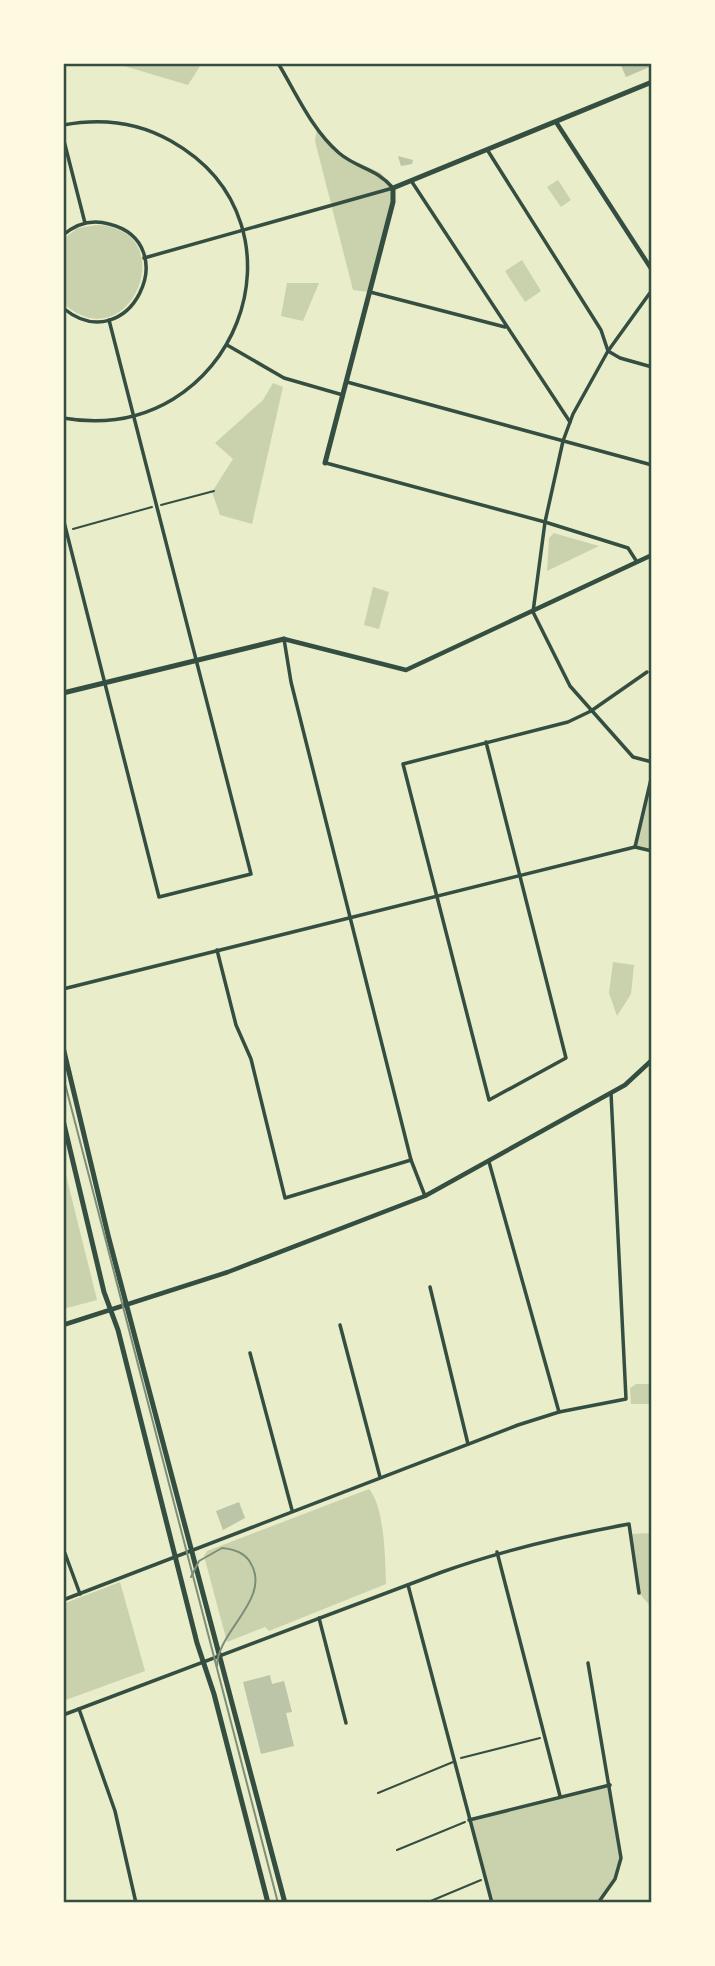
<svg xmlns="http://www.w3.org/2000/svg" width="715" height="1966" font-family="Signika,sans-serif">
  <rect width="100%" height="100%" fill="#e9edc9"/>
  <g fill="#cad2ad">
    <polygon points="114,63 202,63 188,85"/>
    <polygon points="317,128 341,155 381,173 393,188 393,202 369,292 353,290 315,141"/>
    <polygon points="558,180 571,200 561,207 547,187"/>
    <path d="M97,225c88,4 32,139 -34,78v-64l15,-11z"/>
    <polygon points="522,260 541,291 525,302 505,271"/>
    <polygon points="287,283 319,283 303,321 281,316"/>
    <polygon points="273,383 283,387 252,524 220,515 212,492 233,459 215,443 263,400"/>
    <polygon points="554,533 557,534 599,546 547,571 549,538"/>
    <polygon points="373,587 389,592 379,629 364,625"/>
    <polygon points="652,775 652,851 635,847"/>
    <polygon points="613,962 634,965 631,994 617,1016 609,993"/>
    <polygon points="63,1163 97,1300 63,1309"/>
    <polygon points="636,1384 652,1384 652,1404 631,1404 630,1388"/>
    <path d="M369,1489c16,19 16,70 17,95l-117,47 -4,-4 -38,15 -23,-86 3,-5z"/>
    <polygon points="652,1533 652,1608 639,1593 630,1534"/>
    <polygon points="120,1582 145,1671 63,1701 63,1604"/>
    <polygon points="610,1785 621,1858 618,1873 598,1903 492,1903 469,1820"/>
  </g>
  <g fill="#bcc5a7">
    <polygon points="620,63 652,63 652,66 626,77"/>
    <polygon points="398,156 413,160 412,164 401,166"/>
    <polygon points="239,1502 245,1518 223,1530 216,1511"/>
    <polygon points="270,1675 272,1684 284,1681 292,1712 286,1713 294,1746 261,1754 243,1682"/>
  </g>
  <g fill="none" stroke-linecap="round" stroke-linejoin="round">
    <g stroke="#344e41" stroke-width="2">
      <polyline points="161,505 214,491"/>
      <polyline points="73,529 152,507"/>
      <polyline points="461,1758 540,1738"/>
      <polyline points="397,1850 465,1822"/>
      <polyline points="426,1903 481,1880"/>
    </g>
    <polyline stroke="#344e41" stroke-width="2" points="378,1793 453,1762"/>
    <g stroke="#344e41" stroke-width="3.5">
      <path d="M63,125c37,-7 75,-3 108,16 149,84 63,307 -108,277"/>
      <polyline points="63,137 85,223"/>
      <polyline points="488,151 601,330 608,351 620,358 652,367"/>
      <polyline points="412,182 570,422"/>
      <path d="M63,235c13,-11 29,-16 46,-11 77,19 20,138 -46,84"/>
      <path d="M144,258l249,-70c-17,-20 -35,-19 -54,-35 -27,-23 -43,-60 -61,-90"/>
      <polyline points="652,290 608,351 573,414 563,441 545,522 533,612 570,686 633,757 652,762"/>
      <polyline points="370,292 505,327"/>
      <polyline points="227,345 284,378 343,395"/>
      <polyline points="347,382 652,465"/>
      <polyline points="326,463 545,522 628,548 637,562"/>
      <polyline points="63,518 159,897 251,874 109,320"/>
      <polyline points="284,639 291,682 411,1160 425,1196"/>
      <polyline points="486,742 566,1058 489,1100 403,764 568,722 591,711 647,672"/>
      <polyline points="635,847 652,775"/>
      <polyline points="217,950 236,1025 251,1059 285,1198 411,1160"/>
      <polyline points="63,989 635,847 652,851"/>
      <polyline points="489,1162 559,1412"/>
      <polyline points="430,1287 468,1444"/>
      <polyline points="340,1325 380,1477"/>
      <polyline points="250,1353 292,1510"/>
      <polyline points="63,1548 80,1594"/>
      <polyline points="497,1552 560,1796"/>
      <polyline points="408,1585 492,1903"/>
      <polyline points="63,1600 518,1425 559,1412 626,1399 611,1093"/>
      <polyline points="319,1618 346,1723"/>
      <polyline points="588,1663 621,1858 615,1879 598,1903"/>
      <polyline points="79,1709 115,1811 136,1903"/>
      <path d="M63,1715l379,-143c61,-22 122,-36 187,-48l10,69"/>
      <polyline points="469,1820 610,1785"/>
    </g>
    <g stroke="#344e41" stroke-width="4.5">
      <polyline points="556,122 652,270"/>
      <polyline points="284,639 406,670 652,555"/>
      <polyline points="63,1325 228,1272 425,1196 625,1085 652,1060"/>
    </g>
    <g stroke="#344e41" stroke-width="5">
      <polyline points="325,463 393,202 393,188 652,82"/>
      <polyline points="63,693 284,639"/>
      <polyline points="63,1047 109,1239 285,1903"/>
      <polyline points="63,1120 104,1292 118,1330 197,1643 214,1694 268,1903"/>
    </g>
    <g stroke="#7c8e77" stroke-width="2">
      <polyline points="63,1076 278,1903"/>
      <path d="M191,1577l8,-16 23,-13c11,1 22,4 28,14 23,36 -33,69 -33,104"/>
    </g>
  </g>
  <rect width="715" height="1966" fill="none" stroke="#fefae0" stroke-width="130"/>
  <rect x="65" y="65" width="585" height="1836" fill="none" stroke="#344e41" stroke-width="2.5"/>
</svg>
